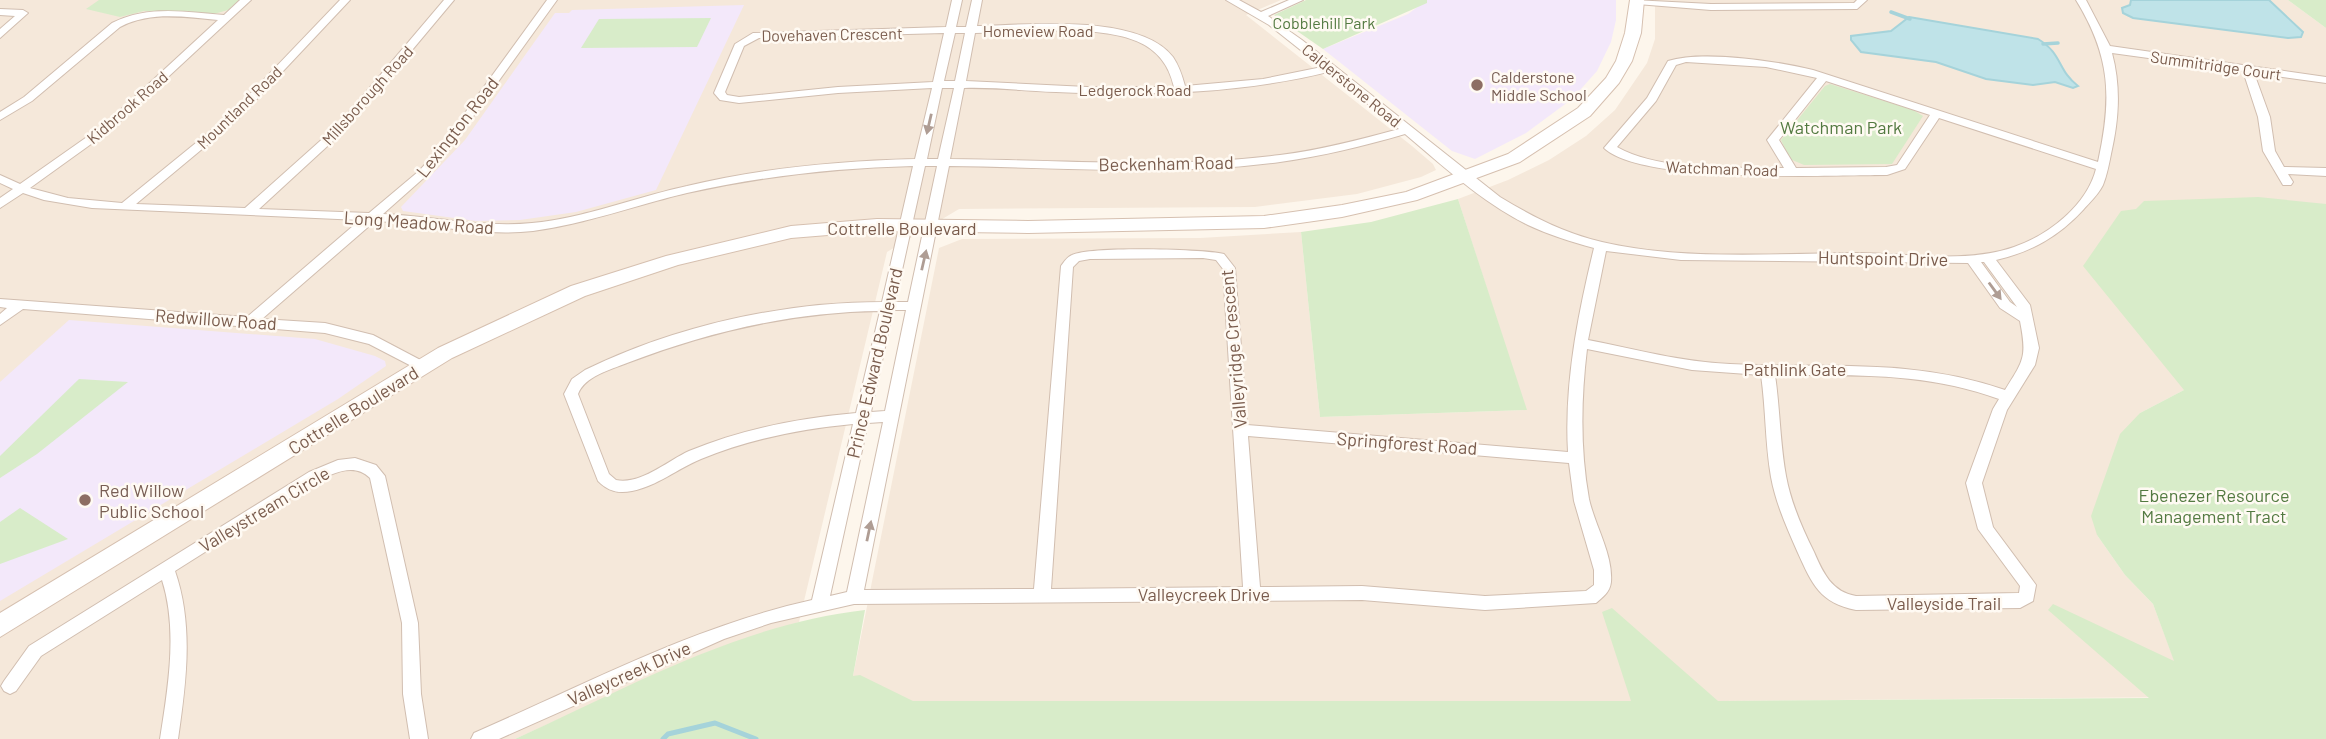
<svg xmlns="http://www.w3.org/2000/svg" width="2326" height="739" font-family="Barlow,sans-serif">
  <rect width="100%" height="100%" fill="#fdf6ec"/>
  <g fill="#f5e8da">
    <polygon points="0,0 1281,0 1246,15 1412,146 1433,164 1436,170 1421,177 1357,194 1255,207 959,209 887,252 799,622 705,653 515,739 0,739"/>
    <polygon points="1655,0 2288,0 2326,28 2326,205 2184,390 2140,413 2097,535 2125,575 2153,604 2188,697 1718,701 848,701 939,248 962,239 1200,238 1301,232 1320,417 1526,410 1458,199 1508,180 1549,160 1586,136 1615,110 1647,63 1655,39"/>
  </g>
  <g fill="#f3e8fa">
    <polygon points="1427,0 1616,0 1616,20 1611,42 1597,71 1572,99 1526,133 1475,159 1452,151 1323,49 1408,14"/>
    <polygon points="744,5 656,190 576,212 520,220 476,221 403,211 401,207 465,140 555,13 569,13 572,10"/>
    <polygon points="69,320 315,339 375,356 385,361 386,366 338,399 0,601 0,382"/>
  </g>
  <g fill="#d8ecc9">
    <polygon points="99,0 239,0 228,10 214,14 144,11 120,17 86,9"/>
    <polygon points="1306,0 1427,0 1427,3 1323,49 1274,15"/>
    <polygon points="2288,0 2326,0 2326,28"/>
    <polygon points="711,18 697,47 581,48 599,19"/>
    <polygon points="1830,84 1913,110 1923,116 1892,164 1804,165 1790,159 1781,140 1825,86"/>
    <path d="M2258,197l68,7v535h-1811c112,-51 225,-115 350,-129l-12,66 7,-1 53,26h718l-29,-89 10,-4 106,93 431,-3 -101,-88 5,-6 121,57 -21,-57 -28,-29 -28,-40 -6,-19 29,-82 20,-21 44,-23 -101,-124 38,-55 15,-2 8,-8z"/>
    <polygon points="1458,199 1527,410 1320,417 1301,232 1371,222"/>
    <polygon points="79,379 128,382 37,454 0,478 0,456"/>
    <polygon points="20,508 68,539 0,564 0,522"/>
  </g>
  <g fill="#bfe3e8" stroke="#a5d3da" stroke-width="2">
    <polygon points="2131,0 2269,0 2303,32 2301,37 2288,38 2133,18 2123,13 2122,8 2130,5"/>
    <path d="M1909,17l129,22c25,15 19,31 40,47l-5,2 -18,-6 -22,3 -47,-6 -50,-17 -75,-10 -10,-12v-4l40,-5z"/>
  </g>
  <g fill="none" stroke-linecap="round" stroke-linejoin="round">
    <g stroke="#a5d3da" stroke-width="3.5">
      <polyline points="1891,12 1910,19"/>
      <polyline points="2043,44 2058,43"/>
    </g>
    <polyline stroke="#a5d3da" stroke-width="5" points="663,739 668,734 715,723 756,739"/>
    <defs>
      <g id="street">
        <path d="M240,0h11l-139,129 -82,59 38,10 54,5 107,-87 111,-116h10l-113,120 -101,84 109,4 93,-83 106,-125h10l-108,129 -87,80 110,4 50,-42 19,-21 109,-150h10l-111,154 -19,21 -44,39c49,2 99,14 149,9 53,-5 104,-26 155,-37 75,-18 151,-25 228,-27l17,-71 -94,5 -99,10 -19,-3 -6,-7 21,-49 18,-11 193,-6 6,-27h10l-6,27h10l6,-27h10l-5,26c50,-1 162,-13 196,31 6,9 9,18 12,29l78,-7 59,-12 -53,-42 -43,-25h13l22,12 28,-12h14l-35,16 34,24 198,157c33,20 64,36 102,45 80,19 177,11 259,11 48,1 108,10 153,-6 35,-12 73,-42 82,-78l-157,-51 -34,51 -18,6c-57,0 -245,9 -283,-27l43,-50 21,-37c35,-11 108,0 145,9l285,92c14,-64 13,-105 -22,-162h10l24,46 216,31v6l-72,-10 16,44 5,34 9,16 42,1v8l-38,-2 5,8 -2,3h-8l-20,-34 -5,-34 -15,-46 -131,-18c9,34 7,66 -1,101 -2,10 -4,21 -8,31 -5,10 -13,17 -20,25 -25,27 -52,42 -87,50l34,45 9,43 -4,17 -28,45 -25,73 11,44 43,58 -3,16 -13,7 -164,2c-36,-7 -44,-26 -58,-57 -11,-25 -22,-49 -27,-76 -6,-34 -5,-68 -10,-102l-69,-5 -105,-21c-6,50 -7,100 2,150 6,27 24,55 22,83 -1,10 -8,15 -15,21l-111,7 -123,-10 -508,4 -83,19 -47,16 -225,100h-28l3,-6c110,-48 220,-107 338,-133l41,-176c-52,5 -104,15 -152,35 -24,10 -44,27 -69,32 -14,3 -24,0 -34,-10l-34,-87 8,-15 13,-9c90,-44 197,-68 297,-68l31,-136c-76,2 -151,10 -226,27 -51,12 -101,31 -154,38 -53,6 -106,-8 -158,-10l-113,98 63,4 48,12 55,29 2,3 -2,3 -5,2 -54,-28 -44,-11 -302,-24 -23,16v-11l7,-6 -7,-1v-8l247,18 113,-97 -268,-12 -48,-8 -21,-7 -23,15v-10l13,-9 -13,-6v-8l20,9 84,-59 114,-105c-34,-3 -67,-9 -98,7l-88,74 -32,19v-8l24,-15 88,-74c36,-18 73,-11 112,-8zM1075,30c44,4 88,7 99,57h-87l-121,-6 9,-48zM944,33l-11,49 -95,5 -99,10 -12,-2 -2,-3 19,-46 15,-8zM955,33h10l-10,48h-11zM1686,62l80,5 51,11 -50,62 17,28c-50,-1 -122,4 -167,-21l39,-46 20,-36zM1328,72l71,57c-40,11 -79,21 -119,26 -109,14 -221,5 -330,4l14,-71c31,-1 61,3 92,4 92,4 183,2 272,-20zM1826,81l104,34 -33,50 -11,2 -90,1 -17,-28zM942,88h12l-16,71h-11zM1405,134c38,32 78,69 123,91 21,10 44,17 66,23 -16,66 -30,135 -26,204l-321,-27 -12,-157 -11,-14c-21,-5 -133,-8 -152,1 -5,2 -8,7 -11,11l-27,323 -170,1 85,-424c109,1 222,11 331,-4 43,-6 84,-16 125,-28zM925,166h12l-29,136h-13zM1606,251l75,9 287,3 32,45 20,13c7,36 4,39 -15,69 -94,-33 -179,-21 -275,-26 -48,-2 -95,-15 -142,-24zM1203,258l13,2 7,9 20,318 -192,2 22,-322 6,-6 11,-2zM1981,262h3l33,45 -7,-5zM893,310h13l-21,101 -14,1zM880,311l-24,102c-57,5 -114,16 -167,38 -22,10 -48,34 -73,29l-7,-6 -31,-80c7,-18 32,-24 49,-31 81,-31 165,-51 253,-52zM1775,375c77,0 151,-3 224,24l-6,10 -27,74 12,46 42,57 -1,7 -163,3c-24,-4 -33,-23 -42,-44 -12,-24 -23,-49 -28,-76 -6,-33 -6,-67 -11,-101zM883,422l-36,170 -17,4 38,-173zM1248,436l321,27 5,38 20,69v15l-8,6 -101,5 -123,-10 -102,1z"/>
        <polygon points="1633,0 1711,4 1854,3 1857,0 1867,0 1857,9 1711,10 1637,4"/>
        <polygon points="0,9 23,10 28,13 0,38 0,29 15,16 0,15"/>
        <path d="M355,458l21,7 9,11 33,147 3,71 7,45h-18l-7,-45 -1,-71 -32,-145c-15,-15 -34,-6 -51,2l-144,91c19,55 11,112 3,168h-18c8,-51 18,-109 2,-159l-121,76 -25,35 -6,3 -6,-3 -3,-5 3,-5 25,-35 280,-174 29,-12z"/>
      </g>
      <polygon id="secondary" points="1630,0 1644,0 1641,33 1632,61 1619,83 1590,116 1520,162 1417,200 1342,217 1264,228 1028,233 877,231 791,238 678,265 585,296 452,358 0,637 0,613 438,348 571,286 666,256 791,226 877,219 1028,221 1264,216 1342,205 1406,192 1508,154 1578,108 1606,78 1616,61 1625,33"/>
    </defs>
    <use href="#street" stroke="#d1beb0" stroke-width="2"/>
    <use href="#secondary" stroke="#d6c0b0" stroke-width="2"/>
    <use href="#street" fill="#fff" fill-rule="evenodd"/>
    <use href="#secondary" fill="#fff" fill-rule="evenodd"/>
  </g>
  <defs><path id="oneway-solid" d="M-6-.8H1V-3.2L6.5 0L1 3.2V.8H-6Z" transform="scale(1.75)"/></defs>
  <g fill="#af9d94">
    <use href="#oneway-solid" transform="translate(929 124) rotate(103)"/>
    <use href="#oneway-solid" transform="translate(924 260) rotate(-77)"/>
    <use href="#oneway-solid" transform="translate(1995 291) rotate(54)"/>
    <use href="#oneway-solid" transform="translate(869 531) rotate(-78)"/>
  </g>
  <g fill="#8d6e63" stroke="#fffaf3" stroke-width="2.5">
    <circle cx="1477" cy="85" r="7"/>
    <circle cx="85" cy="500" r="7"/>
  </g>
  <g text-anchor="middle" dominant-baseline="central" stroke-width="5" stroke-linejoin="round" paint-order="stroke">
    <g font-size="16" fill="#537a41" stroke="#fffaf3">
      <text x="1324" y="22">Cobblehill Park</text>
    </g>
    <g font-size="16" fill="#7a5c4d" stroke="#fffaf3">
      <text x="1038" y="30">Homeview Road</text>
      <text transform="translate(832 34) rotate(-1)">Dovehaven Crescent</text>
      <text transform="translate(2216 65) rotate(8)">Summitridge Court</text>
      <text transform="translate(1352 85) rotate(39)">Calderstone Road</text>
      <text x="1135" y="89">Ledgerock Road</text>
      <text transform="translate(367 95) rotate(-48)">Millsborough Road</text>
      <text transform="translate(127 107) rotate(-41)">Kidbrook Road</text>
      <text transform="translate(239 107) rotate(-44)">Mountland Road</text>
      <text transform="translate(1722 168) rotate(2)">Watchman Road</text>
    </g>
    <g font-size="16" fill="#785e54" stroke="#fffaf3" text-anchor="start">
      <text x="1491" y="76">Calderstone<tspan x="1491" dy="18">Middle School</tspan></text>
    </g>
    <g font-size="18" fill="#7a5c4d" stroke="#fffaf3">
      <text transform="translate(457 127) rotate(-52)">Lexington Road</text>
      <text transform="translate(1166 163) rotate(-1)">Beckenham Road</text>
      <text transform="translate(419 222) rotate(4)">Long Meadow Road</text>
      <text x="902" y="228">Cottrelle Boulevard</text>
      <text transform="translate(1883 258) rotate(1)">Huntspoint Drive</text>
      <text transform="translate(216 319) rotate(4)">Redwillow Road</text>
      <text transform="translate(1233 349) rotate(-95)">Valleyridge Crescent</text>
      <text transform="translate(874 363) rotate(-77)">Prince Edward Boulevard</text>
      <text x="1795" y="369">Pathlink Gate</text>
      <text transform="translate(353 410) rotate(-32)">Cottrelle Boulevard</text>
      <text transform="translate(1407 443) rotate(4)">Springforest Road</text>
      <text transform="translate(264 509) rotate(-31)">Valleystream Circle</text>
      <text x="1204" y="594">Valleycreek Drive</text>
      <text x="1944" y="603">Valleyside Trail</text>
      <text transform="translate(629 673) rotate(-24)">Valleycreek Drive</text>
    </g>
    <g font-size="18" fill="#537a41" stroke="#fffaf3">
      <text x="1841" y="127">Watchman Park</text>
      <text x="2214" y="495">Ebenezer Resource<tspan x="2214" dy="21">Management Tract</tspan></text>
    </g>
    <g font-size="18" fill="#785e54" stroke="#fffaf3" text-anchor="start">
      <text x="99" y="490">Red Willow<tspan x="99" dy="21">Public School</tspan></text>
    </g>
  </g>
</svg>
